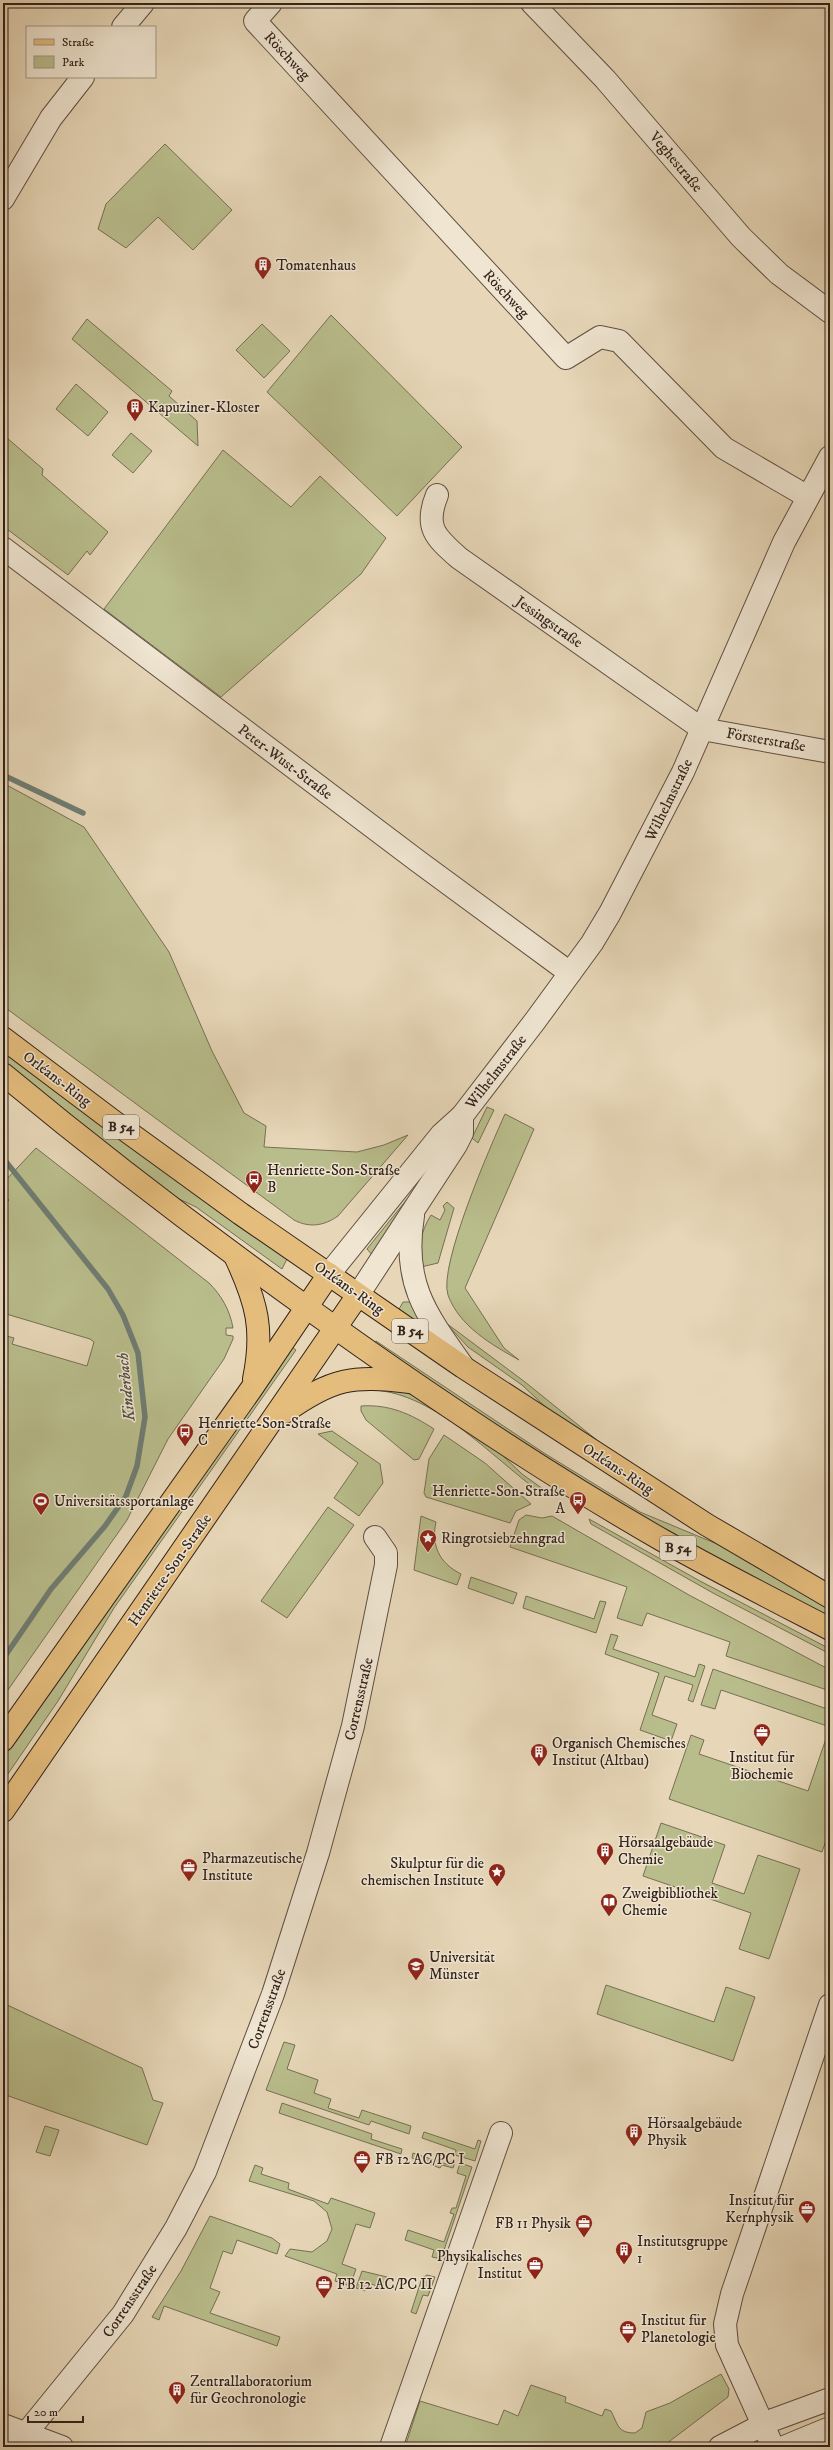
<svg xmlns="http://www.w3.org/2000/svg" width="833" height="2450" font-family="'IM FELL DW Pica',serif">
  <rect width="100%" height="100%" fill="#e7d7b8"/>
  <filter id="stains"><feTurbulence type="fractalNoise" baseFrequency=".005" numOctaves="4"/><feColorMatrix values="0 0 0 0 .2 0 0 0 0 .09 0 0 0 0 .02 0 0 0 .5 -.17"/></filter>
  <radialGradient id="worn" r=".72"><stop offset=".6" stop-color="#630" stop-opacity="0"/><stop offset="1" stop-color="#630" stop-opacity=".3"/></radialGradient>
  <g fill="#b9bd8c" stroke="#767054">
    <polygon points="165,144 232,210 193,250 158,217 126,248 98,229 106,204"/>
    <polygon points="331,315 462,447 397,516 267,392"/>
    <polygon points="87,319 172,391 169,396 197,421 198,446 72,339"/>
    <polygon points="262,324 290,351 264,378 236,350"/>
    <polygon points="76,384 108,412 88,436 56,409"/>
    <polygon points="131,433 152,451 133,473 112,455"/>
    <polygon points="7,438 43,469 42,475 108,532 90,555 87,551 68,575 3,526 3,443"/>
    <polygon points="223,450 291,507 320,476 386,538 361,574 221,697 104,609"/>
    <path d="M3,783l81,44 85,125 43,99 32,62 22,13 -2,21 93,5 27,-7 24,-10 -70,81c-14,10 -29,12 -44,4l-291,-214z"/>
    <polygon points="3,1049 288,1257 282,1269 196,1207 173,1196 104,1144 3,1061"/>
    <polygon points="487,1107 494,1110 478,1143 472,1138"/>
    <path d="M505,1114l29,15 -69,159 39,60 15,12c-27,-15 -60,-34 -71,-65 -10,-29 43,-150 57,-181z"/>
    <path d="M36,1148l173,135c12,12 21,27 24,45h-7v7l7,1v3l-9,20 -56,80 -41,81 -124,177v-362l11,3 -2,6 75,22 7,-24 -4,-3 -87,-26v-106l6,-7 -6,-5v-12z"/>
    <polygon points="428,1173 373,1256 367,1249"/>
    <path d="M447,1202l7,6 -16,55 -17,4c-4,-18 0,-36 10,-52l9,5 5,-10 -2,-4z"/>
    <polygon points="403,1302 415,1302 426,1330 398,1311"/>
    <polygon points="446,1323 525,1382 603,1445 552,1413 522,1385 468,1347"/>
    <polygon points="376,1341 544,1453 640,1512 717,1544 830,1608 830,1618 664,1530 509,1435 375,1343"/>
    <polygon points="292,1347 296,1350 114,1608 58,1701 3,1781 3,1755"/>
    <path d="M366,1387l35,4 14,5 84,56 23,22 21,15 -2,4c-50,-36 -110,-105 -175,-103z"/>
    <path d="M361,1406c28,-2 50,8 73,23l-15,30 -5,1 -48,-40 -5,-9z"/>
    <polygon points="332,1431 380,1464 383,1483 359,1516 334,1498 358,1463 318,1434"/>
    <polygon points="444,1435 485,1463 531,1504 516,1511 510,1523 426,1497 424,1493 429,1459"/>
    <polygon points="328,1507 354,1525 287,1618 261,1601"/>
    <polygon points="526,1515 542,1518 552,1516 689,1595 830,1670 830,1691 726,1656 730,1642 647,1613 642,1626 617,1618 627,1587 510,1547 519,1520"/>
    <path d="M421,1516l15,6c-5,23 3,41 25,52l-4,11 -43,-15z"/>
    <polygon points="589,1519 700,1581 830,1649 830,1654 713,1593 591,1524"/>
    <polygon points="471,1577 517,1593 513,1604 468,1588"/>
    <polygon points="526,1596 594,1619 600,1601 606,1602 596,1633 523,1608"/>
    <polygon points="611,1634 618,1636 613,1649 695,1677 699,1664 705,1666 693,1702 688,1700 693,1685 665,1676 652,1715 677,1724 671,1741 640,1730 659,1673 605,1654"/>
    <polygon points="713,1669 830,1710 830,1829 822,1852 669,1799 691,1735 704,1740 699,1754 808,1791 830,1727 721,1690 715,1709 701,1705"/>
    <polygon points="661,1823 725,1845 712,1883 744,1894 758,1855 800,1869 769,1959 739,1949 751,1913 643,1876"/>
    <polygon points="606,1985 714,2022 726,1987 755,1997 733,2061 597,2014"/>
    <polygon points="3,2003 142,2068 153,2100 163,2103 147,2145 3,2094"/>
    <polygon points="284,2042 295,2045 287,2069 318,2080 314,2093 331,2099 328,2108 359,2118 362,2110 411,2126 409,2134 371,2121 369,2125 266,2090"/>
    <polygon points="282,2103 372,2134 371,2139 402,2149 401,2154 279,2113"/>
    <polygon points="45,2126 59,2130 50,2156 36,2152"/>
    <polygon points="424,2132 475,2149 478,2140 481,2141 475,2161 455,2155 456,2150 422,2138"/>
    <polygon points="413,2153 449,2165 451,2161 455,2162 453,2168 442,2165 440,2168 412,2158"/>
    <polygon points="460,2163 472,2167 441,2259 432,2257 434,2250 405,2240 408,2230 444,2242 454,2214 450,2213 452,2208 456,2208 466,2176 457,2173"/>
    <polygon points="255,2165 263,2168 261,2174 289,2183 288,2189 328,2204 331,2198 375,2213 370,2228 356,2224 342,2264 356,2269 350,2286 335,2281 337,2274 285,2256 290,2249 312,2252 327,2241 332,2229 327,2212 314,2201 249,2181"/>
    <polygon points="210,2216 272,2238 280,2244 277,2254 237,2240 232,2254 223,2251 210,2288 220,2292 210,2313 280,2337 277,2346 164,2306 159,2320 152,2317 181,2271"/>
    <polygon points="362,2271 387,2277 383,2288 368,2283 365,2291 356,2288"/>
    <polygon points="427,2275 435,2277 428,2296 423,2295 416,2314 411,2312 422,2278"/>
    <path d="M721,2374l8,15 -1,8 -66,50h-257l15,-46 78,24 6,-15 14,6 13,-31 35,12 -1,5 37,14 3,-7 6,2c7,13 6,22 24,22l7,-5 4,-16 24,-9z"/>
  </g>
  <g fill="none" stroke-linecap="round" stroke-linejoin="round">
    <g stroke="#6f7d73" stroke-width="5.5">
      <polyline points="3,775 83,813"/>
      <polyline points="3,1158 108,1289 123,1315 138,1353 145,1417 137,1466 126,1496 105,1526 51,1589 3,1659"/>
    </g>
    <defs>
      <g id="minor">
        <polyline points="271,3 255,21 566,358 600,337 619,341 724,448 808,497"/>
        <polyline points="532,3 605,79 741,237 779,274 830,312"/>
        <polyline points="123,27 143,3"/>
        <polyline points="3,199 51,118 83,77"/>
        <path d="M437,495c-13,32 -2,42 22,63l243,171 128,23"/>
        <polyline points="3,548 419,862 570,973"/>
        <path d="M413,1216c-11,66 12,97 49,149"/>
        <polyline points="329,1274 441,1135 462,1116 535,1021 592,943 610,913 683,772 784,542 830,457"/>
        <polyline points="358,1295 456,1145 462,1133 462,1116"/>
        <polyline points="3,2425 62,2447"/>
        <polyline points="15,2447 123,2314 176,2228 205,2172 273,1994 318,1853 353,1726 386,1565 386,1553 375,1537"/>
        <polyline points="391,2447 501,2133"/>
        <polyline points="720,2447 770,2421 830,2399"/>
        <polyline points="773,2447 727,2345 725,2324 732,2294 830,2005"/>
        <polyline points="784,2447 830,2428"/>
      </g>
      <g id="major">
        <polyline points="3,1038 117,1124 241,1214 463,1367 707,1525 830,1597"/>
        <path d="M3,1074c99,82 201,160 306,235 114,82 231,161 353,231 55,31 112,60 168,89"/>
        <path d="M236,1258c21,45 28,72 18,121"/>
        <path d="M285,1412c48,-34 67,-37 125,-30"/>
        <polyline points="3,1740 252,1388 329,1274"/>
        <polyline points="3,1811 358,1295"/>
      </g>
    </defs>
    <use href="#minor" stroke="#5f4f42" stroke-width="24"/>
    <use href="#major" stroke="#32221b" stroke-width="24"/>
    <use href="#minor" stroke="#efe5d1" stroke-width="22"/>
    <use href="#major" stroke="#e4bc7c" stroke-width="22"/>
  </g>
  <defs>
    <symbol id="building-pin" viewBox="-11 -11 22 30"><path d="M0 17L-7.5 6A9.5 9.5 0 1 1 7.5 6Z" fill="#8f2418" stroke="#efe5d1"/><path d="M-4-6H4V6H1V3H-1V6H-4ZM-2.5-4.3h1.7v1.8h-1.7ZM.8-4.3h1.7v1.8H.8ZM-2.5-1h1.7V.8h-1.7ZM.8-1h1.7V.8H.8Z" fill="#fff"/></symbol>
    <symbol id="bus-pin" viewBox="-11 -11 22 30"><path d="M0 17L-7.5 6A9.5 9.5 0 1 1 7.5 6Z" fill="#8f2418" stroke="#efe5d1"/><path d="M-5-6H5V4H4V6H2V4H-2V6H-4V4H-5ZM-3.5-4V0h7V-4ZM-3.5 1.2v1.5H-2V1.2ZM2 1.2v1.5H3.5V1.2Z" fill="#fff"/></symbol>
    <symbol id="stadium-pin" viewBox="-11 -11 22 30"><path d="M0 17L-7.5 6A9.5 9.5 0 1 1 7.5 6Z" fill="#8f2418" stroke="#efe5d1"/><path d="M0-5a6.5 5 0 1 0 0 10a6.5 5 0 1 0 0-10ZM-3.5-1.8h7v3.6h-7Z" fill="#fff"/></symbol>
    <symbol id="sight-pin" viewBox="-11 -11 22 30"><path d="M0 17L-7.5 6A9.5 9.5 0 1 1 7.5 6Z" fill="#8f2418" stroke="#efe5d1"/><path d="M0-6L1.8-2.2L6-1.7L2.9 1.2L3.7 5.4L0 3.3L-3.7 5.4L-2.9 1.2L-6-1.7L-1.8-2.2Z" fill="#fff"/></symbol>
    <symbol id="office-pin" viewBox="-11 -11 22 30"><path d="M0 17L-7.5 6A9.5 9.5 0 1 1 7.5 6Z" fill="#8f2418" stroke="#efe5d1"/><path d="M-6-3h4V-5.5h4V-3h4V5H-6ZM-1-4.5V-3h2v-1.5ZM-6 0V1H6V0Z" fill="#fff"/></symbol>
    <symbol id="library-pin" viewBox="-11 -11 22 30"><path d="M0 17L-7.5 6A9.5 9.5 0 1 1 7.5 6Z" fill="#8f2418" stroke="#efe5d1"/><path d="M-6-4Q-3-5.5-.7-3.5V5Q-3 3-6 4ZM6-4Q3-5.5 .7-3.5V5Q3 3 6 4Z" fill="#fff"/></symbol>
    <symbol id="university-pin" viewBox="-11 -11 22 30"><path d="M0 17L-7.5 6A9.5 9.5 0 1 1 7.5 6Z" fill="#8f2418" stroke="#efe5d1"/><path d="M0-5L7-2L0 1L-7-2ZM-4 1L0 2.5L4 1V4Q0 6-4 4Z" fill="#fff"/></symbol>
  </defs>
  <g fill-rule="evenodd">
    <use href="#building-pin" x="253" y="255" width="20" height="27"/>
    <use href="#building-pin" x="125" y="397" width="20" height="27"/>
    <use href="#bus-pin" x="244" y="1169" width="20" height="27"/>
    <use href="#bus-pin" x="175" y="1422" width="20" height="27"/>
    <use href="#bus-pin" x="568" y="1490" width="20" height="27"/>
    <use href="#stadium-pin" x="31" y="1491" width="20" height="27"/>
    <use href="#sight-pin" x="418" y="1528" width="20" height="27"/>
    <use href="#office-pin" x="752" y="1722" width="20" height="27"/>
    <use href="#building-pin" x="529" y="1742" width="20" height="27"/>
    <use href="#building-pin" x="595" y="1841" width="20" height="27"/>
    <use href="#office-pin" x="179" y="1857" width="20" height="27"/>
    <use href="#sight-pin" x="487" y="1862" width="20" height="27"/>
    <use href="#library-pin" x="599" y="1892" width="20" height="27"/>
    <use href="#university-pin" x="406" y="1956" width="20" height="27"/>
    <use href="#building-pin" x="624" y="2122" width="20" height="27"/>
    <use href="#office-pin" x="352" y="2149" width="20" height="27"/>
    <use href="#office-pin" x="797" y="2199" width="20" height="27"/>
    <use href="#office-pin" x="574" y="2213" width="20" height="27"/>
    <use href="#building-pin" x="614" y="2240" width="20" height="27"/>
    <use href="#office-pin" x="525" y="2255" width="20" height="27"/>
    <use href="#office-pin" x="314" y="2274" width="20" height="27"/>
    <use href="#office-pin" x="618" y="2319" width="20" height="27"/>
    <use href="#building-pin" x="167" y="2380" width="20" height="27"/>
  </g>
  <g text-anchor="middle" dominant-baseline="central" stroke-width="3" stroke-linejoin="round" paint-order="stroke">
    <g fill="#efe5d1" stroke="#6b5c52" stroke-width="1">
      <rect x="103" y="1115" width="36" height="24" rx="3"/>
      <rect x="392" y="1319" width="36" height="24" rx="3"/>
      <rect x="660" y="1536" width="36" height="24" rx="3"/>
    </g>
    <g font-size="14" font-weight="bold" fill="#32221b">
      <text x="121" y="1127">B 54</text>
      <text x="410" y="1331">B 54</text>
      <text x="678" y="1548">B 54</text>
    </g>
    <g font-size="15" fill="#32221b" stroke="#efe5d1">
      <text transform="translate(287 56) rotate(47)">Röschweg</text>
      <text transform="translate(676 162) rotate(50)">Veghestraße</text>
      <text transform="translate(506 294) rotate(47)">Röschweg</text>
      <text transform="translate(549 622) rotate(35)">Jessingstraße</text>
      <text transform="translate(766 740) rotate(10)">Försterstraße</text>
      <text transform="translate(285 762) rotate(37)">Peter-Wust-Straße</text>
      <text transform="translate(669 800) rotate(-64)">Wilhelmstraße</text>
      <text transform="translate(496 1072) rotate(-52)">Wilhelmstraße</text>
      <text transform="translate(57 1079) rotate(37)">Orléans-Ring</text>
      <text transform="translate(349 1288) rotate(35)">Orléans-Ring</text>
      <text transform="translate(618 1469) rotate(33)">Orléans-Ring</text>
      <text transform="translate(170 1570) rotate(-55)">Henriette-Son-Straße</text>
      <text transform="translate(359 1699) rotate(-77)">Corrensstraße</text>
      <text transform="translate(267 2009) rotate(-70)">Corrensstraße</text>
      <text transform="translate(130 2301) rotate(-56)">Corrensstraße</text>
    </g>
    <g font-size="15" fill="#32221b" stroke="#efe5d1" text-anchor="start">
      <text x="276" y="265">Tomatenhaus</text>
      <text x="148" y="407">Kapuziner-Kloster</text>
      <text x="267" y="1170">Henriette-Son-Straße<tspan x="267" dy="17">B</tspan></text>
      <text x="198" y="1423">Henriette-Son-Straße<tspan x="198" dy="17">C</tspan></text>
      <text x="565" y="1491" text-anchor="end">Henriette-Son-Straße<tspan x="565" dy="17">A</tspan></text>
      <text x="54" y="1501">Universitätssportanlage</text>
      <text x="441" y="1538">Ringrotsiebzehngrad</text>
      <text x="552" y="1743">Organisch Chemisches<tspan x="552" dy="17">Institut (Altbau)</tspan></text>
      <text x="762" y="1757" text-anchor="middle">Institut für<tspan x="762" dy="17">Biochemie</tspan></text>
      <text x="618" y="1842">Hörsaalgebäude<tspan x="618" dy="17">Chemie</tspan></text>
      <text x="202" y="1858">Pharmazeutische<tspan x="202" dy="17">Institute</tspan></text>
      <text x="484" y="1863" text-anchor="end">Skulptur für die<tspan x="484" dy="17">chemischen Institute</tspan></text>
      <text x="622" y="1893">Zweigbibliothek<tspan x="622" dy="17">Chemie</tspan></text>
      <text x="429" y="1957">Universität<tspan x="429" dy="17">Münster</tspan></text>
      <text x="647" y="2123">Hörsaalgebäude<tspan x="647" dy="17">Physik</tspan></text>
      <text x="375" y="2159">FB 12 AC/PC I</text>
      <text x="794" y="2200" text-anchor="end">Institut für<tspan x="794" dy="17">Kernphysik</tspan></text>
      <text x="571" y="2223" text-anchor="end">FB 11 Physik</text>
      <text x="637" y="2241">Institutsgruppe<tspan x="637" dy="17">1</tspan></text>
      <text x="522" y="2256" text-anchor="end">Physikalisches<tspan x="522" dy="17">Institut</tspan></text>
      <text x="337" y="2284">FB 12 AC/PC II</text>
      <text x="641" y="2320">Institut für<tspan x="641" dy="17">Planetologie</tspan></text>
      <text x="190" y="2381">Zentrallaboratorium<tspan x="190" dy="17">für Geochronologie</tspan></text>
    </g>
    <g font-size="16" font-style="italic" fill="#505047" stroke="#efe5d1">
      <text transform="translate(126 1387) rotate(-96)">Kinderbach</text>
    </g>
  </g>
  <rect width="833" height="2450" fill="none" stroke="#e7d7b8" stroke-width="16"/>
  <rect x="4" y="4" width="825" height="2442" fill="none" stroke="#32221b" stroke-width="2"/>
  <rect x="8" y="8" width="817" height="2434" fill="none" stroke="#32221b"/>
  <rect x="26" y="26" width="130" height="52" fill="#efe5d1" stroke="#a39788"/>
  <rect x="34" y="39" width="20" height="6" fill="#e4bc7c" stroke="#a39788"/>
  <text x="62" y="46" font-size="12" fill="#32221b">Straße</text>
  <rect x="34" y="56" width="20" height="12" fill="#b9bd8c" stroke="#a39788"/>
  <text x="62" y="66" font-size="12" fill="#32221b">Park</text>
  <path d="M28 2416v6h55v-6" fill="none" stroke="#32221b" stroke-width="2"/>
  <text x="34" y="2416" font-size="12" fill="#32221b" stroke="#efe5d1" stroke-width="3" paint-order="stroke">20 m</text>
  <rect width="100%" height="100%" filter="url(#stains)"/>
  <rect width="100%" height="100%" fill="url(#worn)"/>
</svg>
